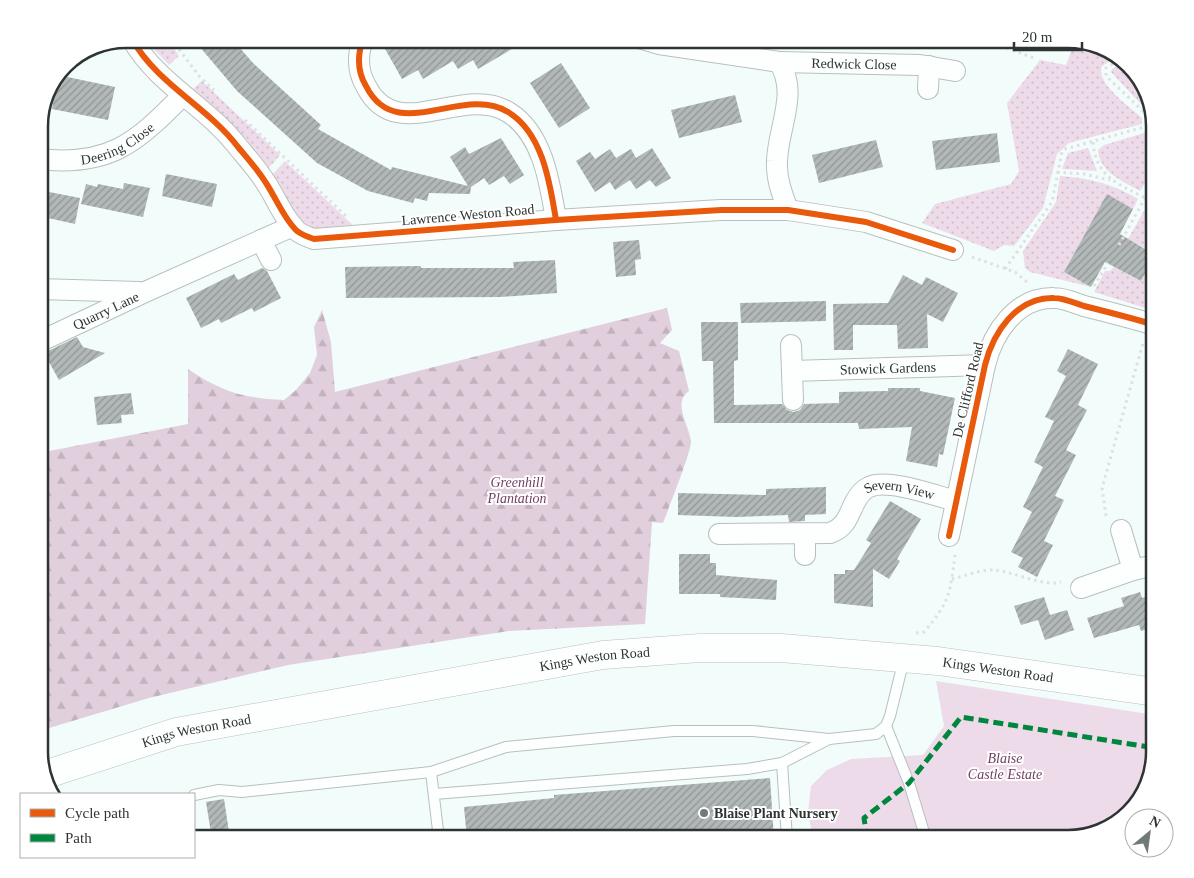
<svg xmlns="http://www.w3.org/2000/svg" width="1194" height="878" font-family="'Times New Roman',serif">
  <defs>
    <pattern id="grass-dots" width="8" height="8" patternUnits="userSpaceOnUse" patternTransform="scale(1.25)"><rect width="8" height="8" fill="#eedbea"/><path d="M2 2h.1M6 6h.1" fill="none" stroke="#ccbdc9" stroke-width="1.8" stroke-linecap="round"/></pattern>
    <pattern id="forest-firs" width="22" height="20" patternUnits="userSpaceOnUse" patternTransform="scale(1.25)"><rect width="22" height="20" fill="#e1cfdd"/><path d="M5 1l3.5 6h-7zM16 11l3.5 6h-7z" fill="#c1b2be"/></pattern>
    <pattern id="building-hatch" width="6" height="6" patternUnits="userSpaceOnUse" patternTransform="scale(1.25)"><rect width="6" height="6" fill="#b1b8b7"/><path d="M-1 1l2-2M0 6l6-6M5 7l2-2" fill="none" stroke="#909695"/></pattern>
  </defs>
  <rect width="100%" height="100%" fill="#f2fcfa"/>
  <g fill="url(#grass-dots)">
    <polygon points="144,39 168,39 179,56 169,65"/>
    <path d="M1075,41l44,15 -17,10c-7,17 28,41 40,52v6l-73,19 -12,11 -14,54 -29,38 -10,-1 -10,6 -72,-28 13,-19 76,-20 8,-13 -12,-68 33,-43 26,5z"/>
    <polygon points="1125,61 1146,87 1153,117 1111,72 1112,69"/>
    <polygon points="202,81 280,155 268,169 246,139 192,90"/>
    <path d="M1155,125v43l-15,23c-16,-9 -41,-19 -42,-41l6,-5 47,-14z"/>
    <polygon points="1088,148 1097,171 1062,169 1068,153"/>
    <polygon points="285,161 357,229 316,230 306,225 296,214 272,175"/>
    <path d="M1060,176c30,2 53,8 78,23l-5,10 -26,-14 -43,77 27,15 -61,-15 -5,-4 -2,-17 33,-49z"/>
    <polygon points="1145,209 1155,215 1155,254 1128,239"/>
    <polygon points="1155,255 1155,311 1094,292 1105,271 1110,271 1114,267 1141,281"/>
  </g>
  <path fill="url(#forest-firs)" d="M667,308l5,22 -12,13 19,8 10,40c-17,12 0,34 2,50 1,9 -23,69 -28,82l-11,-1 -7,102 -136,7 -221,34 -139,33 -110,33v-226l9,-16 -9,-24v-12l149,-29v-55c34,23 55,29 96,31l12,-10 14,-17 7,-18 -3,-28 8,-17 9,32 4,50z"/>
  <polygon fill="#eedbea" points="936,681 1155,715 1155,752 1137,805 1107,830 1068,839 813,839 808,812 811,786 827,770 851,759 923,755 944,726"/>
  <g fill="url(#building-hatch)">
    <polygon points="208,39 232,39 253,63 321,125 318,129 391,170 392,167 468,186 450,157 465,147 469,154 501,138 524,175 510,184 504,176 489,185 484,178 471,187 470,194 429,193 427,201 415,198 413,203 368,191 317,163 237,91 199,46"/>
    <polygon points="398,39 529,39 478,69 473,60 458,69 453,61 423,79 418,70 402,79 384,47"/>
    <polygon points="561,63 590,108 559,128 530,83"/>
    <polygon points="58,75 115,87 108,120 52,109"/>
    <polygon points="735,95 742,122 679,138 671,110"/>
    <polygon points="997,133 1000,162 936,170 932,141"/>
    <polygon points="876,140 883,167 819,183 812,155"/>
    <polygon points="652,148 671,178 656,187 650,180 636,189 630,180 615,190 610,182 595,192 576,161 590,152 595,159 610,149 616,158 631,149 636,158"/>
    <polygon points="166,174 217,184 212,207 162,196"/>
    <polygon points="124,183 150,188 143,217 81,204 86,184 97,187 98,184 123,189"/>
    <polygon points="39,190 80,198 75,224 39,216"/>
    <polygon points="1107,194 1133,209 1120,234 1155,255 1141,281 1105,262 1091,287 1064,272"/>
    <polygon points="639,240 641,259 635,260 636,275 616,277 613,242"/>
    <polygon points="555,260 557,293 500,297 346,298 345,267 421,266 421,268 514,268 513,262"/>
    <polygon points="262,268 267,271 281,298 254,312 252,308 221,323 219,319 201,328 186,298 234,274 238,280"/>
    <polygon points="903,275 922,285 926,277 958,293 943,322 927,314 928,348 898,349 897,325 853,325 853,350 834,350 833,304 888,303"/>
    <polygon points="826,301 826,321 741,323 740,303"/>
    <polygon points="701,322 738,322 738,360 734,361 734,405 782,404 787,410 794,412 800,410 804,404 839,403 839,392 888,391 888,388 920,388 920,391 955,398 943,455 939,454 937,467 906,461 912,427 859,429 858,423 714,423 713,361 702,361"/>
    <polygon points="77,337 83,347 105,353 59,380 44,353"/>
    <polygon points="1068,349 1098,364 1078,405 1087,410 1066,450 1076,455 1055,496 1064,500 1044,541 1053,545 1037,577 1018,567 1023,558 1011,552 1032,512 1023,507 1043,467 1034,462 1054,421 1045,417 1066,376 1057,371"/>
    <polygon points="131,393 134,414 121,415 122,423 97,425 94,397"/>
    <polygon points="826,487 826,514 805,515 805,521 789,522 788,515 736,517 678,515 678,493 766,495 766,489"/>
    <polygon points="890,501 921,519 897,559 900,561 889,579 873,569 873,607 834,603 834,574 845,574 845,570 854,570 871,543 866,540"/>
    <polygon points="679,554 710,554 710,563 716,563 716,575 777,580 776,600 720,597 720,594 679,594"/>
    <polygon points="1140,592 1142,598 1155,594 1155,627 1141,631 1139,625 1094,638 1087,618 1124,606 1121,598"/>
    <polygon points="1044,597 1050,615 1067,610 1074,630 1045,640 1038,620 1021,625 1014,606"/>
    <polygon points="770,778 774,839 467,839 464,807 554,798 554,795"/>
    <polygon points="224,799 230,839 212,839 206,802"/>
  </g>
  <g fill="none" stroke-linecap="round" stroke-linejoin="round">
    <defs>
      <g id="lane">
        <polyline points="886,726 909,783 926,839"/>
        <polyline points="782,763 787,839"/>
        <polyline points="431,772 439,839"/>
        <polyline points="434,794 747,769 782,763 829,739"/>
        <polyline points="194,795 219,790 242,792 431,772 506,747 674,731 753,731 829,739 876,734 886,726 890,716 904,659"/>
      </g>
      <g id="street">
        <path d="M132,39c25,45 76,68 106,108 10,12 20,23 28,36 10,15 18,36 31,48 5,4 11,6 17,8l242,-19 165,-10h67l78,12 87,28"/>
        <path d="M363,39c-6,17 -6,32 3,47 30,60 96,-2 142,26 35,21 42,72 48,108"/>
        <path d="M642,39l17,5 120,18c20,31 -1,65 -2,99 -1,17 5,33 11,49"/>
        <path id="s1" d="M779,62l141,3 35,6"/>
        <polyline points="928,89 929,66"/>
        <path id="s2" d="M39,159c70,8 97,-16 143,-63"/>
        <polyline points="261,240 271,260"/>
        <polyline points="39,289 139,292"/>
        <path id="s3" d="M39,342l106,-50 148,-66"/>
        <polyline points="791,345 793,400"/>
        <path id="s4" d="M792,371l193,-6"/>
        <polyline points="1121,530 1133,570"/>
        <path id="s5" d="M719,534l111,-1c15,-5 18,-16 24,-29 3,-6 8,-14 15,-17 19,-9 67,9 87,14"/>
        <polyline points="805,534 805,555"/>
        <path d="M949,536l36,-171c8,-32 31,-68 69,-67 10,0 21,5 30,8 24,6 48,12 71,19"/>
        <polyline points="1081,588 1133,570 1155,565"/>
      </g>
      <g id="secondary">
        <path id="s6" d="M44,775l132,-43 427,-77 97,-7h81l157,13 217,31"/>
      </g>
    </defs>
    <use href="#lane" stroke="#b8c0bf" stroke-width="12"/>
    <use href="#street" stroke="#b8c0bf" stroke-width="22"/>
    <use href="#secondary" stroke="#b8c0bf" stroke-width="29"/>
    <g stroke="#dee0e0" stroke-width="3" stroke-dasharray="2.5 4" stroke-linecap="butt">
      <polyline points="171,39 200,77 214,90"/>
      <polyline points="982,39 1034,58"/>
      <polyline points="936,48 940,39"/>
      <polyline points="245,120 346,216"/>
      <path d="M1093,142c3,37 27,42 56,58h6"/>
      <polyline points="1057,172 1084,174 1110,180"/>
      <polyline points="1119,245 1145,198"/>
      <polyline points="972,257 1015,272 1027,282"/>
      <polyline points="1005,269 1052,202 1062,152 1065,149 1148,126 1150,123 1148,116 1106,76 1106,68 1122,58"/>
      <polyline points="1094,286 1108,263"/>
      <polyline points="1106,516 1102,488 1143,343"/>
      <path d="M952,579c13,-3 30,-10 43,-9 19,2 49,17 66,12"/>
      <path d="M916,633l8,-1c26,-30 26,-39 31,-77"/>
      <polyline points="949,687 961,717"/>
    </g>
    <use href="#lane" stroke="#fdfffe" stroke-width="10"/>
    <use href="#street" stroke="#fdfffe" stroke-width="20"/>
    <use href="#secondary" stroke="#fdfffe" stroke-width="28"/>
    <polyline stroke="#00873e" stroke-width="5" stroke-dasharray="10 5" stroke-linecap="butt" points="867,839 864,818 909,783 961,717 1155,748"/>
    <defs>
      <g id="cycleway">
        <path d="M132,39c25,45 76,68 106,108 10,12 20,23 28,36 10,15 18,36 31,48 5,4 11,6 17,8l242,-19 165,-10h67l78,12 87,28"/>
        <path d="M363,39c-6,17 -6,32 3,47 30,60 96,-2 142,26 35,21 42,72 48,108"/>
        <path d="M949,536l36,-171c8,-32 31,-68 69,-67 10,0 21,5 30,8 24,6 48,12 71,19"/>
      </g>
    </defs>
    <use href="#cycleway" stroke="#fff" stroke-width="9"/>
    <use href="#cycleway" stroke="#e8590c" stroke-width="6"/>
  </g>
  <circle fill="#727a79" stroke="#fff" stroke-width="2" cx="704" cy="813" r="5"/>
  <g text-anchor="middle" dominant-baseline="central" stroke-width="4" stroke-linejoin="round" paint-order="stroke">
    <g font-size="14" fill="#2d3433" stroke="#fff">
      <text stroke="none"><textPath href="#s1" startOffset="75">Redwick Close</textPath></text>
      <text stroke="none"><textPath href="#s2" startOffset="82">Deering Close</textPath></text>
      <text transform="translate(468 215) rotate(-5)">Lawrence Weston Road</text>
      <text stroke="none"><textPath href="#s3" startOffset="74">Quarry Lane</textPath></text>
      <text stroke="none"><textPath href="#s4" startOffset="96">Stowick Gardens</textPath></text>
      <text transform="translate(968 390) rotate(-77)">De Clifford Road</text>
      <text stroke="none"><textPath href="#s5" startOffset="204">Severn View</textPath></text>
      <text stroke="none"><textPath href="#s6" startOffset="564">Kings Weston Road</textPath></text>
      <text stroke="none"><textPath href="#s6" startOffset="969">Kings Weston Road</textPath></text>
      <text stroke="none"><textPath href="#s6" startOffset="159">Kings Weston Road</textPath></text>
    </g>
    <g font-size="14" font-style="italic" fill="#733e64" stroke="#fff">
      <text x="517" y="482">Greenhill<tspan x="517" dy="16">Plantation</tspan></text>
      <text x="1005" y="758">Blaise<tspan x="1005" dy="16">Castle Estate</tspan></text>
    </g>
    <g font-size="14" font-weight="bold" fill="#2d3433" stroke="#fff" text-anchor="start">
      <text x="714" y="813">Blaise Plant Nursery</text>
    </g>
  </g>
  <path d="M0 0H1194V878H0ZM126 48H1068A78 78 0 0 1 1146 126V752A78 78 0 0 1 1068 830H126A78 78 0 0 1 48 752V126A78 78 0 0 1 126 48Z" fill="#fff" fill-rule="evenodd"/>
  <path fill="none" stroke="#2d3433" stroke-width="2.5" d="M126 48H1068A78 78 0 0 1 1146 126V752A78 78 0 0 1 1068 830H126A78 78 0 0 1 48 752V126A78 78 0 0 1 126 48Z"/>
  <rect x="20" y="793" width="175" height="65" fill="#ffffff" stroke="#abaead"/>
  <rect x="30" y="809" width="25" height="8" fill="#e8590c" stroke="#abaead"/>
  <text x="65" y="818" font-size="15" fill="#2d3433">Cycle path</text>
  <rect x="30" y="834" width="25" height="8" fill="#00873e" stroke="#abaead"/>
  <text x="65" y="843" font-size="15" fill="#2d3433">Path</text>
  <g transform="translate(1149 833) rotate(29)"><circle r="24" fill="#ffffff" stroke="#abaead"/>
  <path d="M0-4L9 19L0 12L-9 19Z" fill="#727a79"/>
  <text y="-8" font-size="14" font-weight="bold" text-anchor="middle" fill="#2d3433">N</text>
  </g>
  <path d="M1014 42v8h68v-8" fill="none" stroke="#2d3433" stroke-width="2.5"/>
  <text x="1022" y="42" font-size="15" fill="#2d3433" stroke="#ffffff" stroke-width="4" paint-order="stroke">20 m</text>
</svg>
